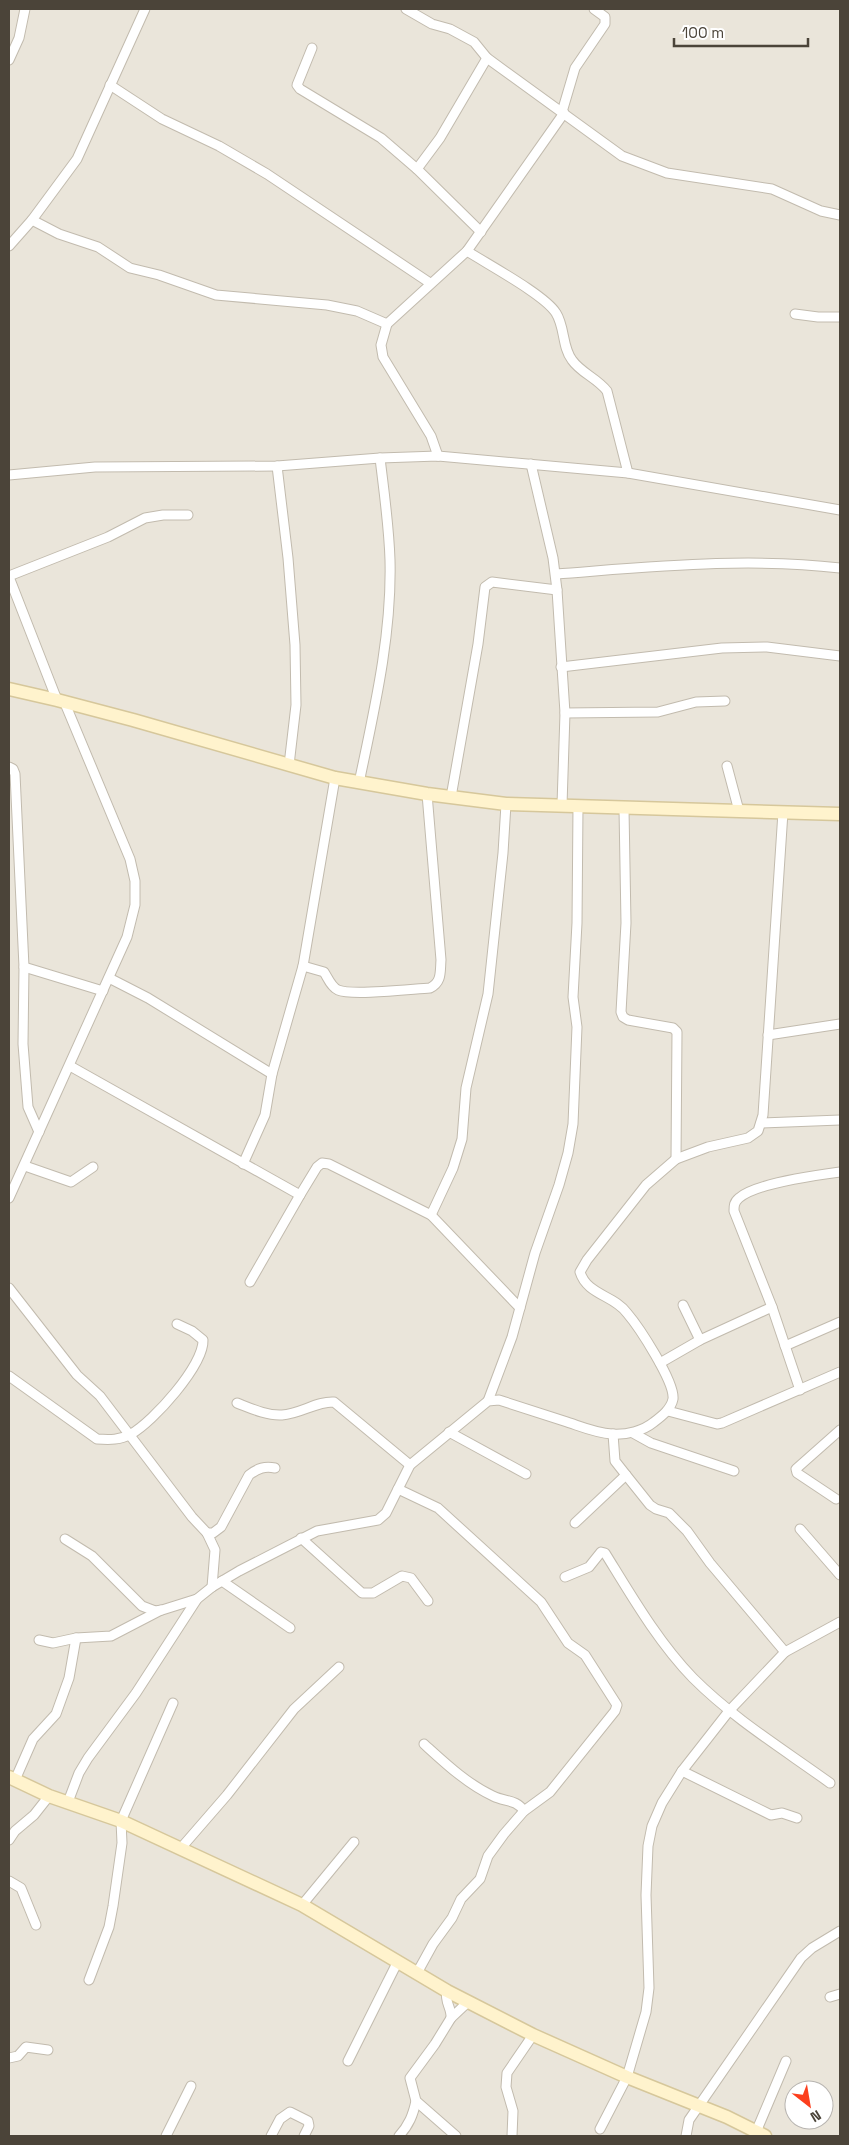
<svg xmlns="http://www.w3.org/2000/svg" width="849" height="2145" font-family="'Space Grotesk',sans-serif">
  <rect width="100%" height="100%" fill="#f6f3ec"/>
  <path fill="#eae5da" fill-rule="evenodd" d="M9,9h831v2127h-831zM794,2090h30v30h-30z"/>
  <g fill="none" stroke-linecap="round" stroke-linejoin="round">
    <defs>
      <g id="street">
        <polyline points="406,9 432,24 450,29 474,42 487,58 622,156 667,173 772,189 821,211 840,215"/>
        <polyline points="312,48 297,85 300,89 381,138 417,169 481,232"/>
        <polyline points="9,60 19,38 25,9"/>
        <polyline points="110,85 162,119 219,146 267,174 430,283"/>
        <polyline points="562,112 575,68 605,24 605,17 594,9"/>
        <polyline points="417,169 440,138 487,58"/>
        <polyline points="32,220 59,234 98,247 130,268 159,275 216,295 327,305 357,311 387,324"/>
        <polyline points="9,246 32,220 77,159 145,9"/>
        <path d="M467,251c20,13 78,44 89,62 9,14 6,34 16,47 9,13 25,18 35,31l21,82"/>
        <polyline points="795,314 818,317 840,317"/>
        <polyline points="438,456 431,436 383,357 381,345 387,324 467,251 564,113"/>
        <polyline points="531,464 553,558 557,590 565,713 562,805"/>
        <polyline points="277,466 288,558 295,645 296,705 289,765"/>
        <polyline points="9,475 95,467 277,466 380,458 438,456 628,473 840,510"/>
        <path d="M556,574c95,-7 189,-17 284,-6"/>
        <polyline points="9,576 108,537 145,518 163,515 188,515"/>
        <polyline points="9,577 57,700"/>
        <polyline points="561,667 722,648 767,647 840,656"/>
        <polyline points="565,713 658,712 696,702 725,701"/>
        <polyline points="727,766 739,811"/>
        <polyline points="9,767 13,769 15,774 24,967 23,1044 28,1107 39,1132"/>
        <path d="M359,783c15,-72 33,-148 31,-223 -1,-34 -6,-68 -10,-102"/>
        <polyline points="451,797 478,644 485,587 492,582 557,590"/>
        <polyline points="624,809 626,923 621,1012 623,1017 628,1020 673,1028 677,1032 676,1159"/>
        <path d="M303,966l21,6c4,6 7,15 14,18 14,6 74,-1 92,-2 12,-6 10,-16 11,-28l-14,-166"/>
        <polyline points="24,967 103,991"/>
        <polyline points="109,978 148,998 272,1074"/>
        <polyline points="768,1035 840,1024"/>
        <polyline points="70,1066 300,1195"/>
        <polyline points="761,1123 840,1120"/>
        <polyline points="243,1164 265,1115 272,1074 303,966 335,778"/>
        <polyline points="25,1166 71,1182 93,1167"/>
        <polyline points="9,1198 127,937 135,905 135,881 130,859 64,701"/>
        <polyline points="431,1215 453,1168 462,1139 466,1088 488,994 503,853 506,804"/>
        <polyline points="250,1282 300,1195 317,1167 322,1163 329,1164 431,1215 520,1308"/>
        <polyline points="9,1288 77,1375 100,1396 192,1517 207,1533 215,1550 212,1587"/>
        <polyline points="683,1305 700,1340"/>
        <polyline points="785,1346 840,1322"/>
        <polyline points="660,1363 700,1340 772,1307"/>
        <path d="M9,1376l88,63c13,1 23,1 34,-5 22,-12 73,-69 72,-94l-11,-9 -15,-7"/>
        <path d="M800,1390l-28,-83 -38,-96c0,-5 0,-9 5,-13 17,-15 78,-23 101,-26"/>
        <polyline points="488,1401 512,1337 535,1253 559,1185 568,1153 573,1124 577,1027 573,997 577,923 578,807"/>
        <path d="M237,1403c13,5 30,13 45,12 18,-1 35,-14 52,-13l76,63"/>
        <polyline points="668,1411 717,1424 722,1423 840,1372"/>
        <polyline points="449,1432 526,1474"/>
        <polyline points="633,1433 651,1443 734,1471"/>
        <polyline points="613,1434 615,1461 626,1475 650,1505 656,1509 669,1513 687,1531 710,1563 785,1652"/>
        <polyline points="398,1489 438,1508 541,1602 568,1643 585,1655 617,1705 615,1711 550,1792 524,1811 504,1834 488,1856 480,1879 461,1899 452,1918 433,1944 417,1973"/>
        <polyline points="836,1499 797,1473 796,1469 840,1430"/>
        <polyline points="575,1523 626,1475"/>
        <polyline points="800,1529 840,1575"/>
        <path d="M207,1533h6l8,-6 28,-52c9,-7 16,-9 26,-7"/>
        <polyline points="301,1538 362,1593 373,1593 402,1576 411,1578 428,1601"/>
        <polyline points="65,1539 92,1556 142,1606 155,1611 162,1610 197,1599"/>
        <path d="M565,1577l24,-10 12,-15 4,1c26,42 53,89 88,125 41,41 90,71 137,105"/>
        <polyline points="222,1581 290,1628"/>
        <polyline points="39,1640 53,1643 76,1638 111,1636 161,1610"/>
        <path d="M424,1744c21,19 43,40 69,52 12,6 23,3 31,15"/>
        <polyline points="682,1771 771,1815 782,1813 797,1818"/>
        <polyline points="15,1780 33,1739 56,1714 69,1678 76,1638"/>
        <path d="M68,1802l11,-29 9,-15 48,-65 61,-94 15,-12 27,-16 78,-40 61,-11 8,-7 24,-48 78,-64 11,-1c22,7 44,14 65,21 16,5 31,12 48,13 15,1 31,-3 42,-12 8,-6 17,-13 19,-23 2,-17 -34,-72 -46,-86 -13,-18 -40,-18 -47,-41l7,-12 59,-75 30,-26 32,-12 40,-9 10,-7 5,-16 20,-303"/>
        <polyline points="9,1840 15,1831 34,1815 49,1796"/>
        <polyline points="181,1848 227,1795 294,1709 339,1667"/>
        <polyline points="9,1881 21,1888 36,1925"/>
        <polyline points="302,1905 354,1842"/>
        <polyline points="89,1980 109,1927 113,1906 122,1843 121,1821 173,1703"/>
        <path d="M447,1991c-3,11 5,17 4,27"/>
        <polyline points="830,1997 840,1994"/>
        <polyline points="9,2058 18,2056 26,2047 48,2050"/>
        <polyline points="348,2061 398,1961"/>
        <polyline points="600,2129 627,2077 646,2012 649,1988 646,1895 648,1846 652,1826 662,1803 682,1771 729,1711 785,1652 840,1622"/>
        <polyline points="756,2132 786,2061"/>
        <polyline points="166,2136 191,2086"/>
        <polyline points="271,2136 280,2119 290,2112 308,2121 309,2126 304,2136"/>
        <path d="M399,2136c10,-11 14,-21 17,-35"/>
        <polyline points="456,2136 416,2101 410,2078 435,2044 451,2018 468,2002"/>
        <polyline points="512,2136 513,2111 506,2087 507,2073 533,2035"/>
        <polyline points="686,2136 689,2120 801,1958 812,1948 840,1931"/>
      </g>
      <g id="secondary">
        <polyline points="9,689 57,700 133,720 335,778 427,794 506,804 840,814"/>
        <polyline points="9,1777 49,1796 121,1821 302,1905 447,1991 533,2035 627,2077 727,2117 765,2136"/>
      </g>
    </defs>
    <use href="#street" stroke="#c2bbae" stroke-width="11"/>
    <use href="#secondary" stroke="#d6c79b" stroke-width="15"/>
    <use href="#street" stroke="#fff" stroke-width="9"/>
    <use href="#secondary" stroke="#fff3cd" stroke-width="12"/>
  </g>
  <rect width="849" height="2145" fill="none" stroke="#4b4439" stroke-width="20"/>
  <g transform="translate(809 2105) rotate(149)"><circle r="24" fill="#ffffff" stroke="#b7b4b0"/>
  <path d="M0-4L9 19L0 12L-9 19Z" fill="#fc3f1d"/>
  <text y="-8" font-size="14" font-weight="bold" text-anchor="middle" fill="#4b4439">N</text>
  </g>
  <path d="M674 38v8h134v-8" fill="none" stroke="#4b4439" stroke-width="2.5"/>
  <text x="682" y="38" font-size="15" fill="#4b4439" stroke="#ffffff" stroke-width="4" paint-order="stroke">100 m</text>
</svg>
